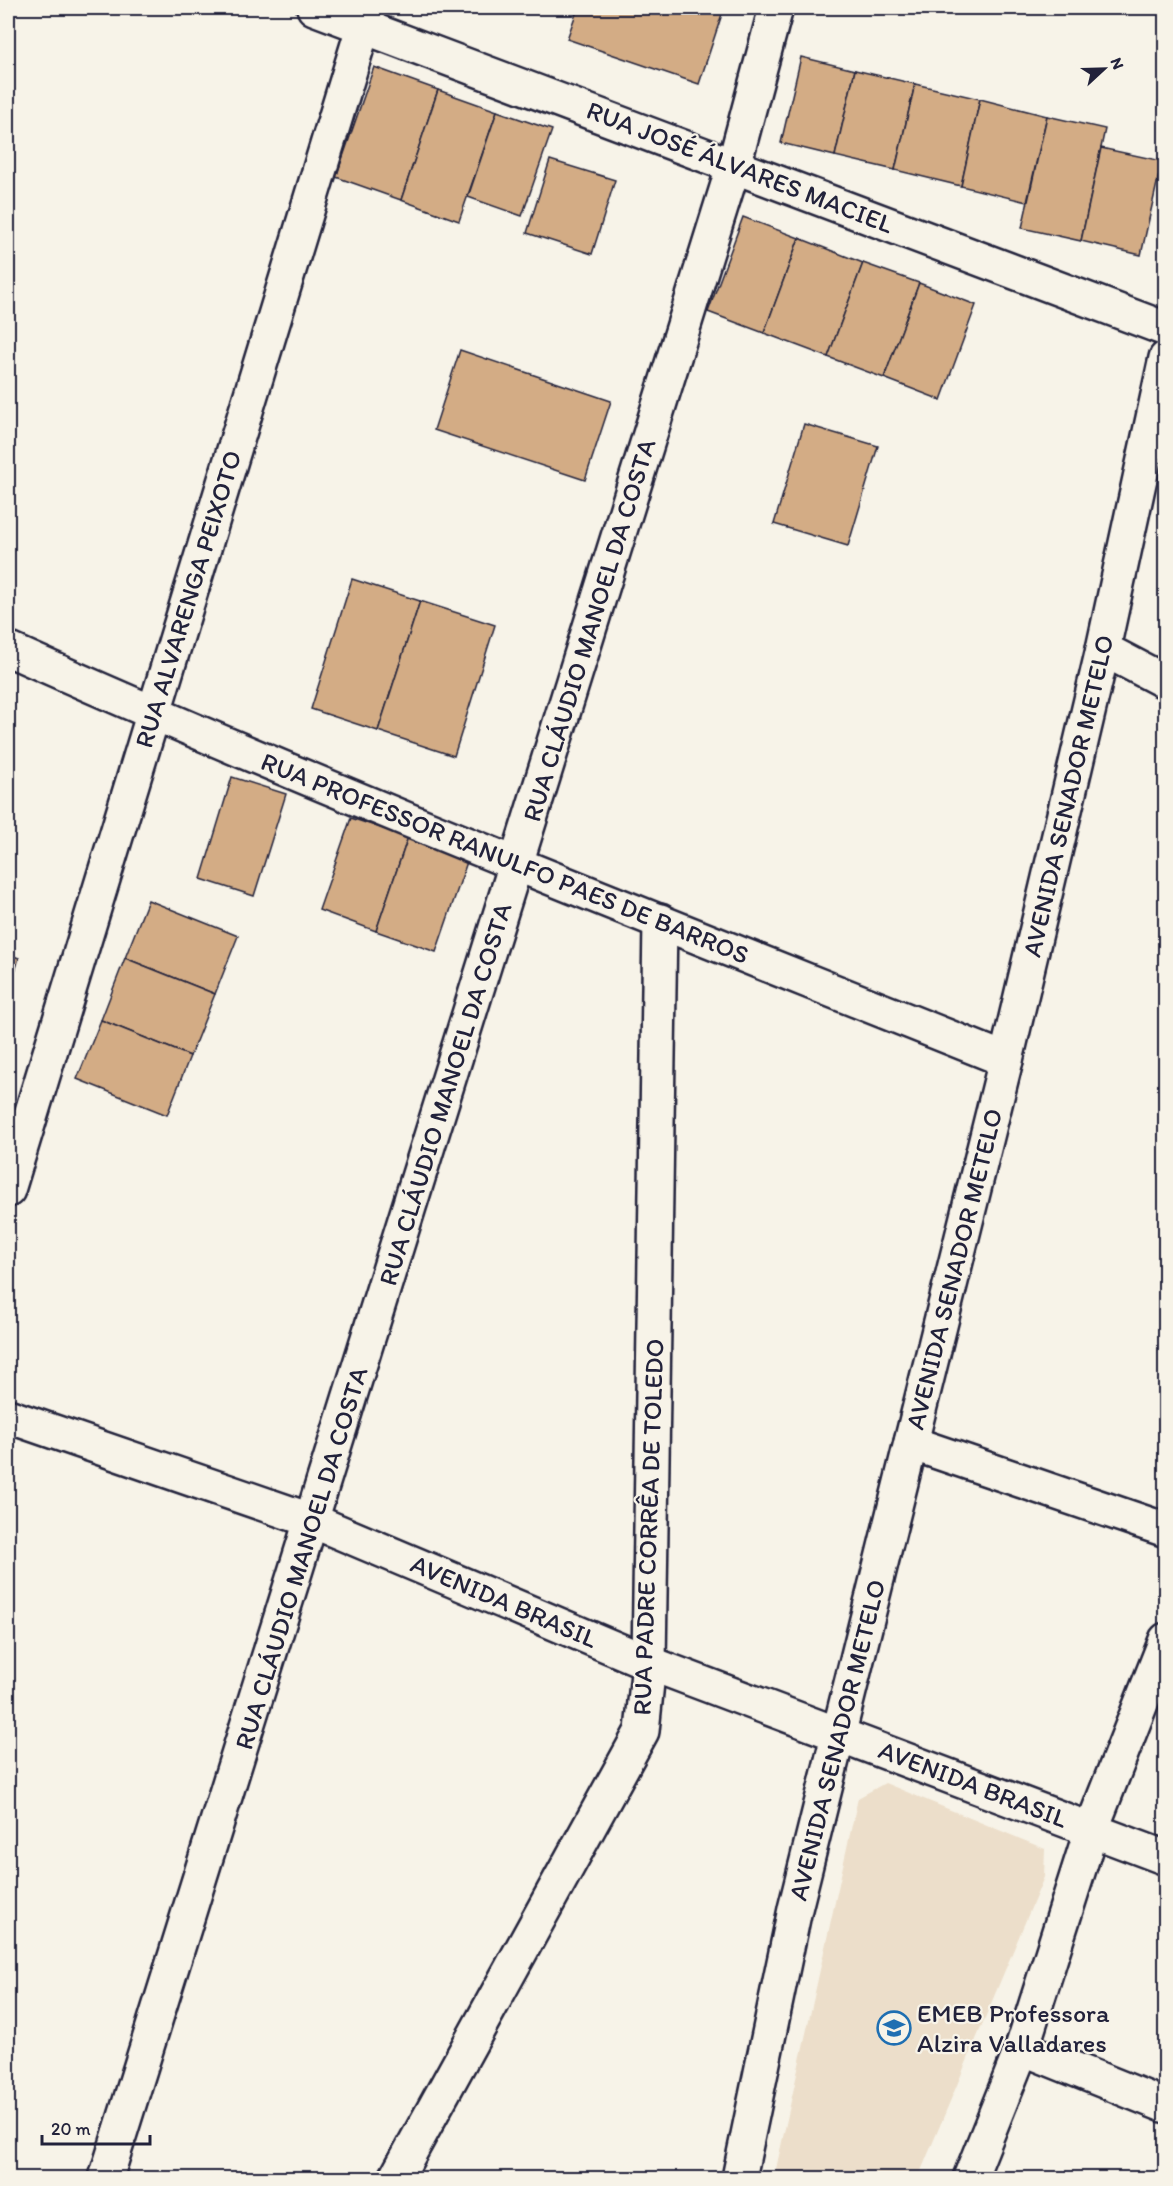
<svg xmlns="http://www.w3.org/2000/svg" width="1173" height="2186" font-family="Itim,sans-serif">
  <rect width="100%" height="100%" fill="#f7f3e8"/>
  <filter id="ink" filterUnits="userSpaceOnUse"><feTurbulence type="fractalNoise" baseFrequency=".0167" numOctaves="2"/><feDisplacementMap in="SourceGraphic" scale="12" xChannelSelector="R" yChannelSelector="G"/><feConvolveMatrix kernelMatrix="1 2 1 2 8 2 1 2 1" color-interpolation-filters="sRGB"/></filter>
  <g filter="url(#ink)">
    <polygon fill="#ecdeca" points="885,1783 1045,1849 1044,1877 918,2178 774,2178 858,1798"/>
    <g fill="#d3ac85" stroke="#22223b" stroke-width="1.5">
      <polygon points="578,8 724,8 699,84 567,39"/>
      <polygon points="801,57 855,70 835,156 781,143"/>
      <polygon points="374,67 438,90 401,200 336,177"/>
      <polygon points="855,70 915,84 895,170 835,156"/>
      <polygon points="915,84 980,99 961,186 895,170"/>
      <polygon points="438,90 497,111 459,221 401,200"/>
      <polygon points="980,99 1047,116 1027,202 961,186"/>
      <polygon points="497,111 552,130 522,216 468,197"/>
      <polygon points="1047,116 1105,129 1081,241 1022,228"/>
      <polygon points="1101,148 1162,161 1141,255 1081,241"/>
      <polygon points="550,160 615,180 592,254 527,233"/>
      <polygon points="743,217 799,238 764,333 708,312"/>
      <polygon points="799,238 863,263 828,357 764,333"/>
      <polygon points="863,263 919,283 884,378 828,357"/>
      <polygon points="919,283 976,305 941,400 884,378"/>
      <polygon points="460,350 611,401 585,480 434,430"/>
      <polygon points="804,424 878,446 848,546 774,524"/>
      <polygon points="352,579 420,601 378,731 311,709"/>
      <polygon points="420,601 495,625 454,756 378,731"/>
      <polygon points="232,777 286,794 254,896 201,879"/>
      <polygon points="351,818 408,837 376,931 319,910"/>
      <polygon points="408,837 468,859 436,952 376,931"/>
      <polygon points="148,900 238,936 215,994 125,958"/>
      <polygon points="8,954 19,958 8,995"/>
      <polygon points="125,958 215,994 190,1056 101,1020"/>
      <polygon points="101,1020 190,1056 167,1115 77,1079"/>
    </g>
    <g fill="none" stroke-linecap="round" stroke-linejoin="round">
      <defs>
        <g id="minor">
          <polyline points="314,8 1166,329"/>
          <path d="M8,649c328,147 664,277 998,411"/>
          <polyline points="1103,649 1166,682"/>
          <polyline points="8,1190 369,8"/>
          <polyline points="8,1416 313,1521 649,1663 1166,1858"/>
          <polyline points="911,1443 1166,1530"/>
          <polyline points="1022,2048 1166,2106"/>
          <polyline points="106,2178 734,165 776,8"/>
          <polyline points="396,2178 642,1731 649,1663 660,921"/>
          <polyline points="970,2178 1022,2048 1092,1828 1166,1640"/>
        </g>
        <polyline id="major" points="739,2178 795,1909 1006,1060 1103,649 1166,358"/>
      </defs>
      <use href="#minor" stroke="#22223b" stroke-width="38"/>
      <use href="#major" stroke="#22223b" stroke-width="38"/>
      <use href="#minor" stroke="#f7f3e8" stroke-width="33"/>
      <use href="#major" stroke="#f7f3e8" stroke-width="33"/>
    </g>
  </g>
  <defs>
    <symbol id="school-ring" viewBox="-11 -11 22 22"><circle r="9.5" fill="#f7f3e8" stroke="#1f6fb2" stroke-width="1.5"/><path d="M0-5L7-2L0 1L-7-2ZM-4 1L0 2.5L4 1V4Q0 6-4 4Z" fill="#1f6fb2"/></symbol>
  </defs>
  <g fill-rule="evenodd">
    <use href="#school-ring" x="875" y="2009" width="38" height="38"/>
  </g>
  <g text-anchor="middle" dominant-baseline="central" stroke-width="4.5" stroke-linejoin="round" paint-order="stroke">
    <g font-size="26" fill="#22223b" stroke="#f7f3e8">
      <text transform="translate(740 167) rotate(21)">RUA JOSÉ ÁLVARES MACIEL</text>
      <text transform="translate(188 599) rotate(-73)">RUA ALVARENGA PEIXOTO</text>
      <text transform="translate(589 630) rotate(-73)">RUA CLÁUDIO MANOEL DA COSTA</text>
      <text transform="translate(1068 796) rotate(-77)">AVENIDA SENADOR METELO</text>
      <text transform="translate(505 858) rotate(22)">RUA PROFESSOR RANULFO PAES DE BARROS</text>
      <text transform="translate(445 1094) rotate(-73)">RUA CLÁUDIO MANOEL DA COSTA</text>
      <text transform="translate(954 1269) rotate(-76)">AVENIDA SENADOR METELO</text>
      <text transform="translate(648 1527) rotate(-88)">RUA PADRE CORRÊA DE TOLEDO</text>
      <text transform="translate(301 1558) rotate(-73)">RUA CLÁUDIO MANOEL DA COSTA</text>
      <text transform="translate(504 1601) rotate(23)">AVENIDA BRASIL</text>
      <text transform="translate(837 1740) rotate(-76)">AVENIDA SENADOR METELO</text>
      <text transform="translate(973 1784) rotate(21)">AVENIDA BRASIL</text>
    </g>
    <g font-size="26" fill="#22223b" stroke="#f7f3e8" text-anchor="start">
      <text x="917" y="2013">EMEB Professora<tspan x="917" dy="30">Alzira Valladares</tspan></text>
    </g>
  </g>
  <rect width="1173" height="2186" fill="none" stroke="#f7f3e8" stroke-width="30"/>
  <rect x="15" y="15" width="1143" height="2156" fill="none" stroke="#22223b" stroke-width="2" filter="url(#ink)"/>
  <g transform="translate(1104 69) rotate(68)" stroke="#f7f3e8" stroke-width="4.5" paint-order="stroke">
  <path d="M0-4.5L10 22L0 15L-10 22Z" fill="#22223b"/>
  <text y="-9" font-size="16" font-weight="bold" text-anchor="middle" fill="#22223b">N</text>
  </g>
  <path d="M42 2135v9h108v-9" fill="none" stroke="#22223b" stroke-width="3"/>
  <text x="51" y="2135" font-size="18" fill="#22223b" stroke="#f7f3e8" stroke-width="4.5" paint-order="stroke">20 m</text>
</svg>
